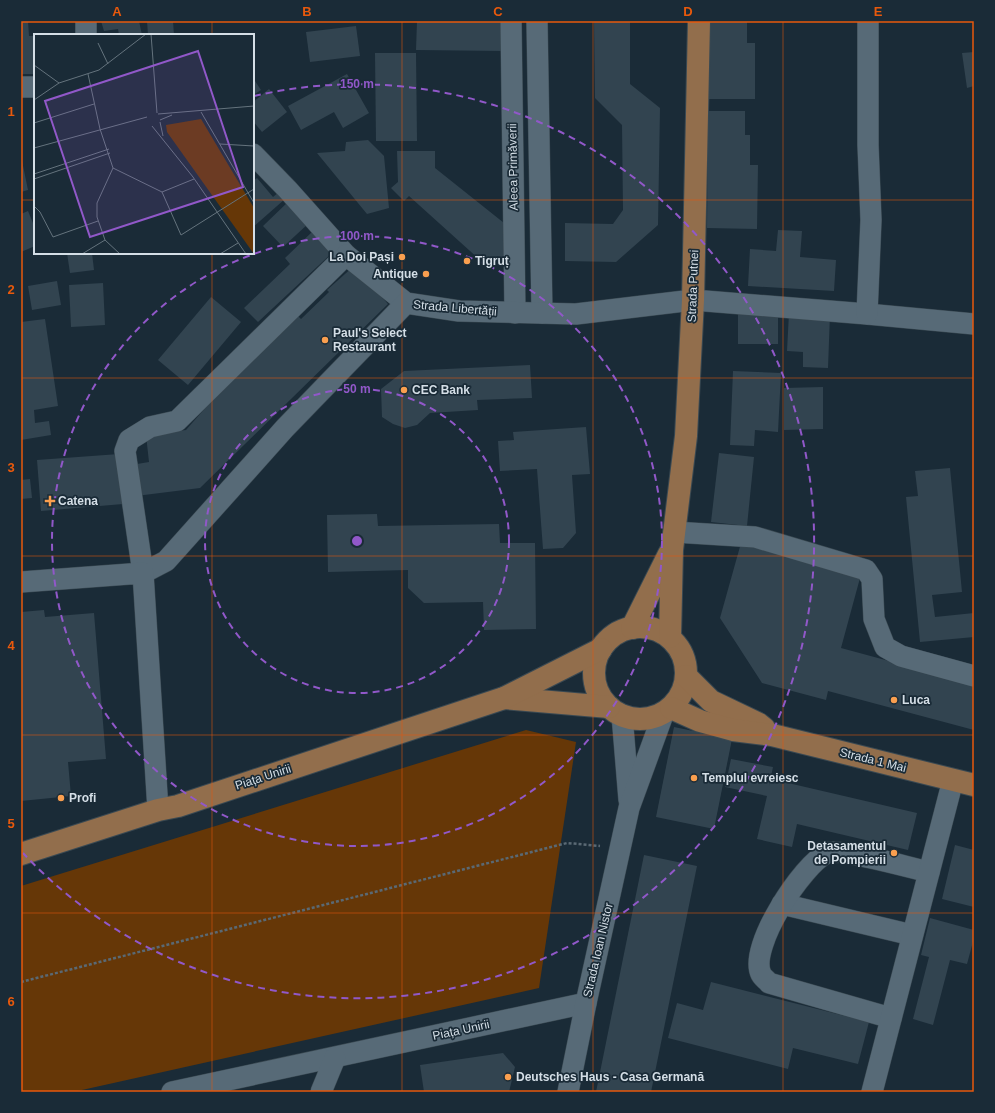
<svg xmlns="http://www.w3.org/2000/svg" width="995" height="1113" font-family="Helvetica,sans-serif">
  <rect width="100%" height="100%" fill="#1a2b37"/>
  <polygon fill="#663707" points="526,730 576,742 539,988 73,1092 21,1092 21,886"/>
  <g fill="#324450">
    <polygon points="28,21 29,36 35,36 35,74 21,74 21,22"/>
    <polygon points="101,21 139,21 142,35 119,35 118,29 104,31"/>
    <polygon points="147,21 173,21 174,35 148,35"/>
    <polygon points="417,21 505,21 505,51 416,50"/>
    <polygon points="594,21 630,21 630,84 660,108 658,225 616,262 565,261 565,223 613,224 623,210 622,125 595,98"/>
    <polygon points="706,21 747,21 747,43 755,43 755,99 706,99"/>
    <polygon points="356,26 360,56 310,62 306,32"/>
    <polygon points="974,52 974,86 967,88 962,53"/>
    <polygon points="375,53 416,53 417,141 376,141"/>
    <polygon points="347,74 369,113 343,128 334,112 301,130 288,106"/>
    <polygon points="253,78 261,90 253,95"/>
    <polygon points="269,89 287,112 262,132 253,121 253,102"/>
    <polygon points="708,111 745,111 745,135 750,135 750,165 758,165 757,229 707,228"/>
    <polygon points="368,140 384,156 389,208 367,214 317,153 345,151 346,142"/>
    <polygon points="397,151 435,151 435,168 504,223 506,262 480,260 409,196 404,201 391,188 398,182"/>
    <polygon points="21,156 28,190 21,192"/>
    <polygon points="257,178 273,197 279,192 285,199 253,227 253,181"/>
    <polygon points="289,201 309,223 283,247 263,226"/>
    <polygon points="28,211 35,228 35,246 21,252 21,214"/>
    <polygon points="778,230 802,231 800,257 836,260 834,291 748,286 750,249 776,251"/>
    <polygon points="313,231 333,252 258,322 244,308 290,264 285,258"/>
    <polygon points="67,253 92,253 94,270 70,273"/>
    <polygon points="354,266 388,304 200,488 136,496 131,465 149,462 146,435 186,430 214,398 298,316 301,319 329,292 327,290"/>
    <polygon points="57,281 61,305 32,310 28,286"/>
    <polygon points="103,283 105,325 71,327 69,285"/>
    <polygon points="211,297 241,322 188,385 158,360"/>
    <rect x="738" y="311" width="40" height="33"/>
    <polygon points="789,313 830,314 828,368 803,367 803,352 787,351"/>
    <polygon points="45,319 58,406 34,410 35,423 49,421 51,435 21,440 21,322"/>
    <polygon points="530,365 532,398 477,400 478,410 430,413 417,425 405,428 393,424 382,417 381,389 404,371"/>
    <polygon points="733,371 781,373 778,432 755,430 754,446 730,445"/>
    <polygon points="823,387 823,429 784,430 784,388"/>
    <polygon points="586,427 590,474 572,475 576,533 563,548 543,549 537,469 500,471 498,441 514,440 513,432"/>
    <polygon points="719,453 754,457 747,526 711,522"/>
    <polygon points="119,454 123,504 41,511 37,460"/>
    <polygon points="950,468 962,592 932,595 935,617 974,613 974,637 920,642 906,497 918,496 915,471"/>
    <polygon points="30,479 32,498 21,499 21,480"/>
    <polygon points="377,514 378,526 499,524 500,543 535,543 536,629 484,630 483,602 424,603 408,588 408,570 328,572 327,515"/>
    <polygon points="741,543 860,578 841,648 974,684 974,730 828,691 826,700 762,683 720,618"/>
    <polygon points="44,610 45,617 94,613 106,759 68,762 71,796 21,801 21,612"/>
    <polygon points="674,727 732,739 714,829 656,817"/>
    <polygon points="731,759 773,767 769,786 771,779 917,813 908,850 797,824 792,847 757,839 767,796 725,787"/>
    <polygon points="955,845 974,850 974,907 942,899"/>
    <polygon points="644,855 697,866 651,1092 596,1092"/>
    <polygon points="930,918 974,930 974,938 967,964 950,960 933,1025 913,1019 929,957 921,955"/>
    <polygon points="711,982 869,1022 858,1064 793,1048 788,1069 668,1038 677,1003 703,1010"/>
    <polygon points="503,1053 515,1067 509,1092 424,1092 420,1065"/>
  </g>
  <g fill="none" stroke-linecap="round" stroke-linejoin="round">
    <defs>
      <g id="minor">
        <polyline points="86,21 86,35"/>
        <polyline points="511,21 515,313"/>
        <polyline points="537,21 542,313"/>
        <polyline points="21,87 35,87"/>
        <polyline points="253,154 288,190 346,255 406,303 459,311 576,314 693,300 867,314 974,324"/>
        <polyline points="346,255 177,421 150,427 129,440 125,451 143,573 166,561 285,428 406,303"/>
        <polyline points="867,314 871,220 868,145 868,21"/>
        <polyline points="674,532 755,537 866,570 872,579 874,619 885,647 901,656 974,676"/>
        <polyline points="21,582 143,573 158,810"/>
        <polyline points="622,715 629,800"/>
        <polyline points="782,904 912,935"/>
        <path d="M891,1018l-122,-35c-2,-3 -7,-6 -8,-9 -13,-27 42,-110 66,-121 14,-5 84,15 102,19"/>
        <polyline points="172,1092 586,1003"/>
        <polyline points="321,1092 335,1058"/>
        <polyline points="568,1092 586,1003 629,808 664,712"/>
        <polyline points="872,1092 953,780"/>
      </g>
      <g id="major">
        <circle cx="640" cy="673" r="46"/>
        <polyline points="632,628 669,554"/>
        <polyline points="670,637 672,550 686,436 693,300 699,21"/>
        <polyline points="686,676 711,701 759,724 764,728"/>
        <polyline points="504,698 609,707"/>
        <polyline points="671,708 700,721 733,730 772,735 974,785"/>
        <polyline points="21,854 158,810 178,806 504,698 601,649"/>
      </g>
    </defs>
    <use href="#minor" stroke="#3a4952" stroke-width="22"/>
    <use href="#major" stroke="#3a4952" stroke-width="24"/>
    <polyline stroke="#5a6974" stroke-width="2.5" stroke-dasharray="3 2" stroke-linecap="butt" points="21,982 567,843 600,846"/>
    <use href="#minor" stroke="#576a77" stroke-width="21"/>
    <use href="#major" stroke="#926e4c" stroke-width="22"/>
  </g>
  <path fill="none" stroke="#e8590c" stroke-width="1" stroke-opacity="0.55" d="M212,21v14M402,21v1071M593,21v1071M783,21v1071M21,200h14M253,200h721M212,253v839M21,378h953M21,556h953M21,735h953M21,913h953"/>
  <g fill="none" stroke="#9158c9" stroke-width="2" stroke-dasharray="7 5">
    <circle cx="357" cy="541" r="152"/>
    <circle cx="357" cy="541" r="305"/>
    <path d="M254 96A457 457 0 1 1 23 853"/>
  </g>
  <g fill="#fa9f4f" stroke="#1a2b37" stroke-width="1.5">
    <circle cx="402" cy="257" r="4"/>
    <circle cx="467" cy="261" r="4"/>
    <circle cx="426" cy="274" r="4"/>
    <circle cx="325" cy="340" r="4"/>
    <circle cx="404" cy="390" r="4"/>
    <path d="M48 495h4v4h4v4h-4v4h-4v-4h-4v-4h4z"/>
    <circle cx="894" cy="700" r="4"/>
    <circle cx="694" cy="778" r="4"/>
    <circle cx="61" cy="798" r="4"/>
    <circle cx="894" cy="853" r="4"/>
    <circle cx="508" cy="1077" r="4"/>
  </g>
  <g text-anchor="middle" dominant-baseline="central" stroke-width="3.5" stroke-linejoin="round" paint-order="stroke">
    <g font-size="12" fill="#d4dee6" stroke="#1a2b37">
      <text transform="translate(513 167) rotate(-91)">Aleea Primăverii</text>
      <text transform="translate(693 286) rotate(-88)">Strada Putnei</text>
      <text transform="translate(455 308) rotate(5)">Strada Libertății</text>
      <text transform="translate(873 760) rotate(14)">Strada 1 Mai</text>
      <text transform="translate(263 777) rotate(-18)">Piața Unirii</text>
      <text transform="translate(598 950) rotate(-77)">Strada Ioan Nistor</text>
      <text transform="translate(461 1030) rotate(-12)">Piața Unirii</text>
    </g>
    <g font-size="12" font-weight="bold" fill="#d4dee6" stroke="#1a2b37" text-anchor="start">
      <text x="394" y="257" text-anchor="end">La Doi Pași</text>
      <text x="475" y="261">Tigruț</text>
      <text x="418" y="274" text-anchor="end">Antique</text>
      <text x="333" y="333">Paul's Select<tspan x="333" dy="14">Restaurant</tspan></text>
      <text x="412" y="390">CEC Bank</text>
      <text x="58" y="501">Catena</text>
      <text x="902" y="700">Luca</text>
      <text x="702" y="778">Templul evreiesc</text>
      <text x="69" y="798">Profi</text>
      <text x="886" y="846" text-anchor="end">Detasamentul<tspan x="886" dy="14">de Pompierii</tspan></text>
      <text x="516" y="1077">Deutsches Haus - Casa Germană</text>
    </g>
  </g>
  <g transform="translate(34 34)">
    <rect width="220" height="220" fill="#1a2b37"/>
    <path d="M167,85l53,89v46l-87,-122 -1,-7z" fill="#663707"/>
    <path fill="none" stroke="#64737d" stroke-width="1" d="M117,0l6,79M64,9l10,21M0,31l25,18M54,40l12,55 13,39 -16,35v14l8,23 15,14M0,66l25,-17 40,-13 47,-36M167,78l53,91M124,80l96,-8M126,86l12,-5M126,88l3,14M0,89l60,-19M118,92l41,51 53,77M186,110l34,2M0,114l113,-31M79,134l49,24M0,140l75,-25M0,145l76,-26M160,145l-32,13 19,43 73,-46M0,172l6,6 13,25 45,-16M48,220l23,-14M186,220l18,-11"/>
    <path fill="#9158c9" fill-opacity="0.15" stroke="#9158c9" stroke-width="2" d="M164,17l45,136 -153,50 -45,-136z"/>
    <rect width="220" height="220" fill="none" stroke="#d4dee6" stroke-width="2"/>
  </g>
  <circle cx="357" cy="541" r="6" fill="#9158c9" stroke="#1a2b37" stroke-width="2"/>
  <g font-size="12" text-anchor="middle" font-weight="bold" fill="#9158c9" stroke="#1a2b37" stroke-width="3.5" stroke-linejoin="round" paint-order="stroke">
    <text x="357" y="88">150 m</text>
    <text x="357" y="240">100 m</text>
    <text x="357" y="393">50 m</text>
  </g>
  <rect width="995" height="1113" fill="none" stroke="#1a2b37" stroke-width="44"/>
  <rect x="22" y="22" width="951" height="1069" fill="none" stroke="#e8590c" stroke-width="1.5"/>
  <g font-size="13" text-anchor="middle" font-weight="bold" fill="#e8590c">
    <text x="117" y="16">A</text>
    <text x="307" y="16">B</text>
    <text x="498" y="16">C</text>
    <text x="688" y="16">D</text>
    <text x="878" y="16">E</text>
    <text x="11" y="116">1</text>
    <text x="11" y="294">2</text>
    <text x="11" y="472">3</text>
    <text x="11" y="650">4</text>
    <text x="11" y="828">5</text>
    <text x="11" y="1006">6</text>
  </g>
</svg>
